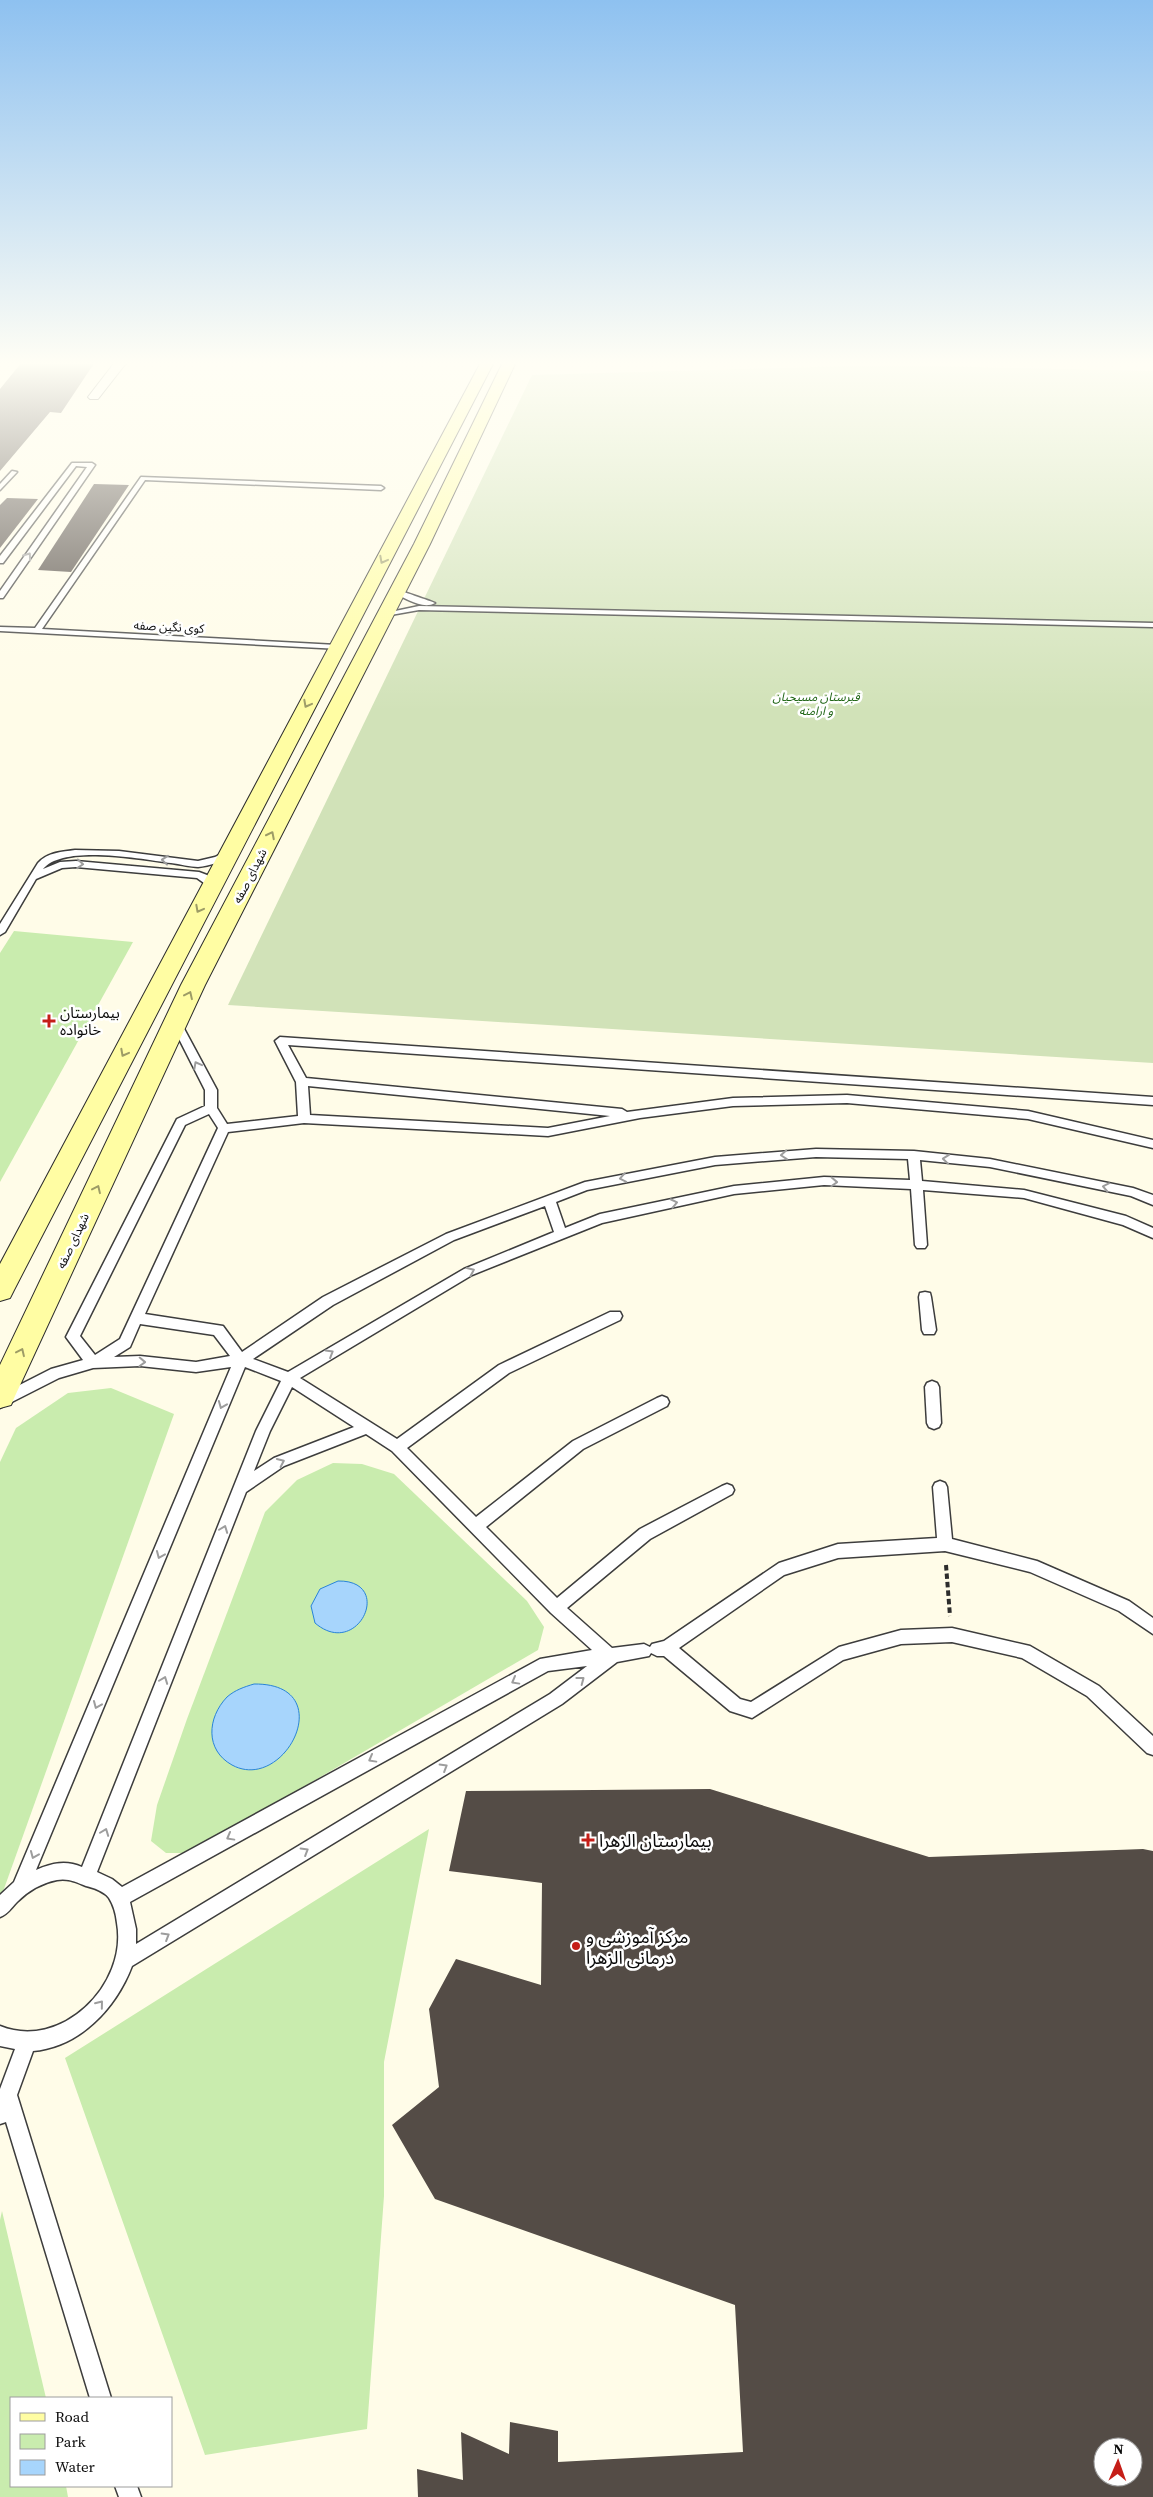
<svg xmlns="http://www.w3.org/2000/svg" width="1153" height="2497" font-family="'Source Serif 4','Noto Sans Arabic',serif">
  <rect width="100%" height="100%" fill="#fffce8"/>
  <g fill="#c9ecae">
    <polygon points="14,931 133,942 0,1182 0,953"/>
    <polygon points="111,1388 174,1414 0,1900 0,1462 16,1428 68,1393"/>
    <polygon points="333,1463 362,1464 394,1474 527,1601 544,1627 538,1650 190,1853 166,1853 151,1841 157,1805 187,1719 265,1512 297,1480"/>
    <polygon points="429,1829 384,2062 384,2196 367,2429 205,2455 65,2058"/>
    <polygon points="2,2211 46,2398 11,2398 11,2486 66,2486 68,2497 0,2497 0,2220"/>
  </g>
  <polygon fill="#d1e2b8" points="888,365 1153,371 1153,1063 228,1005 532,375"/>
  <g fill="#a7d5fc" stroke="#2883d9">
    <path d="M338,1581c57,-1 20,79 -23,42l-4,-17 9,-17z"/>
    <path d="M254,1684c87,-1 31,110 -22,81 -27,-15 -25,-47 -5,-68 8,-7 17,-10 27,-13z"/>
  </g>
  <g fill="#544c46" fill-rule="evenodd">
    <polygon points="22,362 95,362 61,413 50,412 0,471 0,389"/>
    <polygon points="94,484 129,485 71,572 38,570"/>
    <polygon points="7,498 38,499 0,548 0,505"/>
    <path d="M710,1789l219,68 214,-8 10,2v646h-735l-1,-28 46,11 -2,-48 48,22 1,-32 48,9v31l185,-10 -8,-147 -300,-106 -43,-74 47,-38 -10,-78 27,-50 85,26 1,-102 -93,-12 17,-80zM1103,2447h30v30h-30z"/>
  </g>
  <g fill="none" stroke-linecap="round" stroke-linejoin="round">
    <defs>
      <g id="lane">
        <polygon points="72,463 92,463 95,465 3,598 0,598 0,591 87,467 76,466 3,563 0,563 0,556"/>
        <polygon points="12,471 17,472 0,490 0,484"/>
        <polygon points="141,477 381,486 384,488 381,490 145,480 42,629 337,645 341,647 340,649 0,631 0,627 35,628"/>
        <path d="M394,589c2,0 39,13 41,14 -12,7 -30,-5 -41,-10z"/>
        <polygon points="419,606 1153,623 1153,627 419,610 385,616 381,614"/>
        <path d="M75,850l44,1 79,10 17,-4 14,-7 5,3c-8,8 -25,13 -36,14 -8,0 -18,-3 -27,-4 -29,-4 -108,-19 -128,6l17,-7 16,-1 123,11 8,3 9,10 -5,3 -14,-10 -121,-11 -14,1 -26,11 -31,53 -5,3v-11l38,-61c10,-11 24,-11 37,-13z"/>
        <path d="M176,1019l5,4 36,67v18l10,16 71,-8 -2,-34 -21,-41 5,-4 873,60v8l-865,-60 18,33 316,31 5,3 106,-14 114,-3 181,16 125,29v8l-125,-29 -181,-16 -114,3 -93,12 -92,18 -244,-13 -76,9 -83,182 78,12 19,26 81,-55 123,-63 139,-52 130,-25 101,-8 98,2 76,8 143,29 20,7v10l-22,-9 -141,-29 -70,-7 2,21 102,9 102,26 27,12v10l-30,-13 -99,-27 -101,-8 4,55 -2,3h-8l-2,-3 -4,-56 -87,-4 -90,9 -132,29 -130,52 -172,103 97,61 102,-74 111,-53h10l2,4 -2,4 -111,53 -102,75 69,69 97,-76 84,-43 5,-2 5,2 2,4 -2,4 -84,43 -97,78 71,71 83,-69 82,-43 5,-2 5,2 2,4 -2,4 -82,45 -83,69 45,40 32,-4 6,3 2,-3 12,-3 115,-78 59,-19 99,-6 -4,-51 2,-4 5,-2 5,2 2,4 5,52 85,22 92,40 24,17v16l-34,-23 -89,-39 -85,-21 -107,7 -54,17 -105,73 61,51 11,3 88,-55 62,-17 51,-2 78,18 69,40 54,50v19l-6,-2 -60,-57 -65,-38 -70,-16 -51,2 -58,16 -91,58 -22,-7 -66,-55h-7l-6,-3 -2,3 -32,6 -55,42 -430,262c-16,42 -52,81 -99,85l-16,44 94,303h-21l-84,-276 -6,2v-35l15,-40 -15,-3v-20c61,25 128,-41 117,-103 -1,-9 -3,-17 -8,-25 -5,-7 -15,-10 -23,-12 -10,-4 -18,-8 -29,-6 -16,3 -29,11 -40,22 -6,6 -9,12 -17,15v-22l14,-13 217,-515 -35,5 -56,-6 -47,2 -34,10 -59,30v-13l51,-26 32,-9 -17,-23 111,-218 28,-13v-16l-34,-67zM308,1086l302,30 -62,12 -238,-13zM209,1114l9,14 -98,211 -25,16 -15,-19 105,-211zM816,1157l92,2 2,21 -86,-3 -90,9 -134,28 -35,14 -9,-26 31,-12 128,-25zM545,1206l9,26 -90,37 -176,103 -35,-13 80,-54 121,-65zM140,1324l74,11 16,21 -34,6 -56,-6 -26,1 16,-10zM245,1367l36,14 -25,50 -174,436c-16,-7 -30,-4 -46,3zM292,1387l62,40 -80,31 -20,13 16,-40zM366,1434l26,17 159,162 41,37 -52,9 -418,228 -10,-8 -15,-7 149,-380 38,-26zM587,1666l-37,28 -414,250v-15l-6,-27 418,-231z"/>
        <polygon points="925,1292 930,1293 931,1297 936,1330 934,1334 924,1334 922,1330 919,1297 920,1293"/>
        <polygon points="932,1381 937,1383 939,1387 941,1423 939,1427 934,1429 929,1427 927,1423 925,1387 927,1383"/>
        <polygon points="115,2486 137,2486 141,2497 119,2497"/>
      </g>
      <polygon id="street" points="115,362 127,362 98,399 90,399 88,397"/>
      <g id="secondary">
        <polygon points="481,362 494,362 14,1290 10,1298 0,1301 0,1264"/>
        <polygon points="503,362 516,362 430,544 205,985 15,1396 11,1405 0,1408 0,1365 181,985 414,544"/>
      </g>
    </defs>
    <use href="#lane" stroke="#3d3d3d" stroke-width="3"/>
    <use href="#street" stroke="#3d3d3d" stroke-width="2"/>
    <use href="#secondary" stroke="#2c2c2c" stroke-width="2"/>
    <polyline stroke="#2c2c2c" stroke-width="4" stroke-dasharray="5.5 3" stroke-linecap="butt" points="946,1565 950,1616"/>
    <use href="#lane" fill="#fff" fill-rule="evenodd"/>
    <use href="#street" fill="#fff" fill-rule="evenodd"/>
    <use href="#secondary" fill="#fffda3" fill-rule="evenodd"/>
  </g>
  <defs><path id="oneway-chevron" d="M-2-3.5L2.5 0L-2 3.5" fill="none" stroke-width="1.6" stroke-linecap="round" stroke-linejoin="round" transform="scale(1.25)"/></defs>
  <g stroke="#9d9d9d">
    <use href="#oneway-chevron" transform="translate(28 556) rotate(-55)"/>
    <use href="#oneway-chevron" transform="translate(165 860) rotate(-174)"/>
    <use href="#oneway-chevron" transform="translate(80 864) rotate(4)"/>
    <use href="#oneway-chevron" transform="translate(197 1065) rotate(-118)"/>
    <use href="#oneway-chevron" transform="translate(784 1155) rotate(175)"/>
    <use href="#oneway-chevron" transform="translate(946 1159) rotate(-174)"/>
    <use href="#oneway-chevron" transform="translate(623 1178) rotate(169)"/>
    <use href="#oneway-chevron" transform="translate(834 1182) rotate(2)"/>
    <use href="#oneway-chevron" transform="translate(1106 1187) rotate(-169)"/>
    <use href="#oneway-chevron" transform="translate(674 1203) rotate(-12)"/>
    <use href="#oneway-chevron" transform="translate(471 1271) rotate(-25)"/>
    <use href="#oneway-chevron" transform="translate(330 1353) rotate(-31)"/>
    <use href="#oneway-chevron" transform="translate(142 1362) rotate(2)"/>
    <use href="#oneway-chevron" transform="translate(222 1405) rotate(112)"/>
    <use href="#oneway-chevron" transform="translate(281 1462) rotate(-25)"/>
    <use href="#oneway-chevron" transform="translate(224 1529) rotate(-69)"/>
    <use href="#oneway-chevron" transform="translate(160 1555) rotate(113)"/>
    <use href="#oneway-chevron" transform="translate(164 1680) rotate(-69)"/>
    <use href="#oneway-chevron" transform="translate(581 1680) rotate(-37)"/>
    <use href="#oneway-chevron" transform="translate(515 1681) rotate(151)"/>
    <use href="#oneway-chevron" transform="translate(97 1705) rotate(113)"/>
    <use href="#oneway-chevron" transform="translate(372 1759) rotate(151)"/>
    <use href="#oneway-chevron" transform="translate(444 1767) rotate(-31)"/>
    <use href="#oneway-chevron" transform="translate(105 1832) rotate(-69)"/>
    <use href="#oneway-chevron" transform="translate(230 1837) rotate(151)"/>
    <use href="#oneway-chevron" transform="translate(305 1851) rotate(-31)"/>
    <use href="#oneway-chevron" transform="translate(34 1855) rotate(113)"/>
    <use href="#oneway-chevron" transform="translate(166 1936) rotate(-31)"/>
    <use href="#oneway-chevron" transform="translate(100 2004) rotate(-51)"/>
  </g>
  <g stroke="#9d9c66">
    <use href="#oneway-chevron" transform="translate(383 560) rotate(118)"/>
    <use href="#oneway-chevron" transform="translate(307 704) rotate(118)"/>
    <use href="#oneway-chevron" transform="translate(271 835) rotate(-63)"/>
    <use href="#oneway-chevron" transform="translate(199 909) rotate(118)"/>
    <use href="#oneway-chevron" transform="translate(189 995) rotate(-65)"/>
    <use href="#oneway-chevron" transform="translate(124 1053) rotate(118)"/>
    <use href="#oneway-chevron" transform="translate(97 1189) rotate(-65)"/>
    <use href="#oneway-chevron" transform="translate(21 1352) rotate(-65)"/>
  </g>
  <linearGradient id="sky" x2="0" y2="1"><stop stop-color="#8ec1f0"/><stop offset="0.51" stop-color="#fffef5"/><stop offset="1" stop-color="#fffef5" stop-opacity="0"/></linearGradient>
  <rect width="1153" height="712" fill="url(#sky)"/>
  <g fill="#c51e18" stroke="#fff" stroke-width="2">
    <path d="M46.5 1013.5h5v5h5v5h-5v5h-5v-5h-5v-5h5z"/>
    <path d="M585.5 1832.5h5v5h5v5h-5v5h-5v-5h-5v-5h5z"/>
    <circle cx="576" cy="1946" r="5"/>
  </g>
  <g text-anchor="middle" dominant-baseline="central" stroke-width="5" stroke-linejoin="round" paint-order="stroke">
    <g font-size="12" fill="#0a0a0a" stroke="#fff">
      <text transform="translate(169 627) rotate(3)">کوی نگین صفه</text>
      <text transform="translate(250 876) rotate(-63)">شهدای صفه</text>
      <text transform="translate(73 1241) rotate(-65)">شهدای صفه</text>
    </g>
    <g font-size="12" font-style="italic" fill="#206616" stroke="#fff">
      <text x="816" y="697">قبرستان مسیحیان<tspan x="816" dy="14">و ارامنه</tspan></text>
    </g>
    <g font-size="15" fill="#0a0a0a" stroke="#fff" text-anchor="start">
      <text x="60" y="1012">بیمارستان<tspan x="60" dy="17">خانواده</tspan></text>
    </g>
    <g font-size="18" fill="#0a0a0a" stroke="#fff" text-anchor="start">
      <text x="599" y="1840">بیمارستان الزهرا</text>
      <text x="586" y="1936">مرکز آموزشی و<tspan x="586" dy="21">درمانی الزهرا</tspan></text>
    </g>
  </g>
  <rect x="10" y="2397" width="162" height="90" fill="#ffffff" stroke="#9d9d9d"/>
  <rect x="20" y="2413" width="25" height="8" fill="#fffda3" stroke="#9d9d9d"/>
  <text x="55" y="2422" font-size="15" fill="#0a0a0a">Road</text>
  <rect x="20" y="2434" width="25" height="15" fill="#c9ecae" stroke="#9d9d9d"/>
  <text x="55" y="2447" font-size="15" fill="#0a0a0a">Park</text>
  <rect x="20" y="2460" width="25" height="15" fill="#a7d5fc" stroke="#9d9d9d"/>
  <text x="55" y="2472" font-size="15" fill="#0a0a0a">Water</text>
  <g transform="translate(1118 2462) rotate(2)"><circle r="24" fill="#ffffff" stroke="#9d9d9d"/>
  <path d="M0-4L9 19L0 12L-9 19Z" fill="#c51e18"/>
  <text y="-8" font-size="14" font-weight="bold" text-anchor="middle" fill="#0a0a0a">N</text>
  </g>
</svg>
